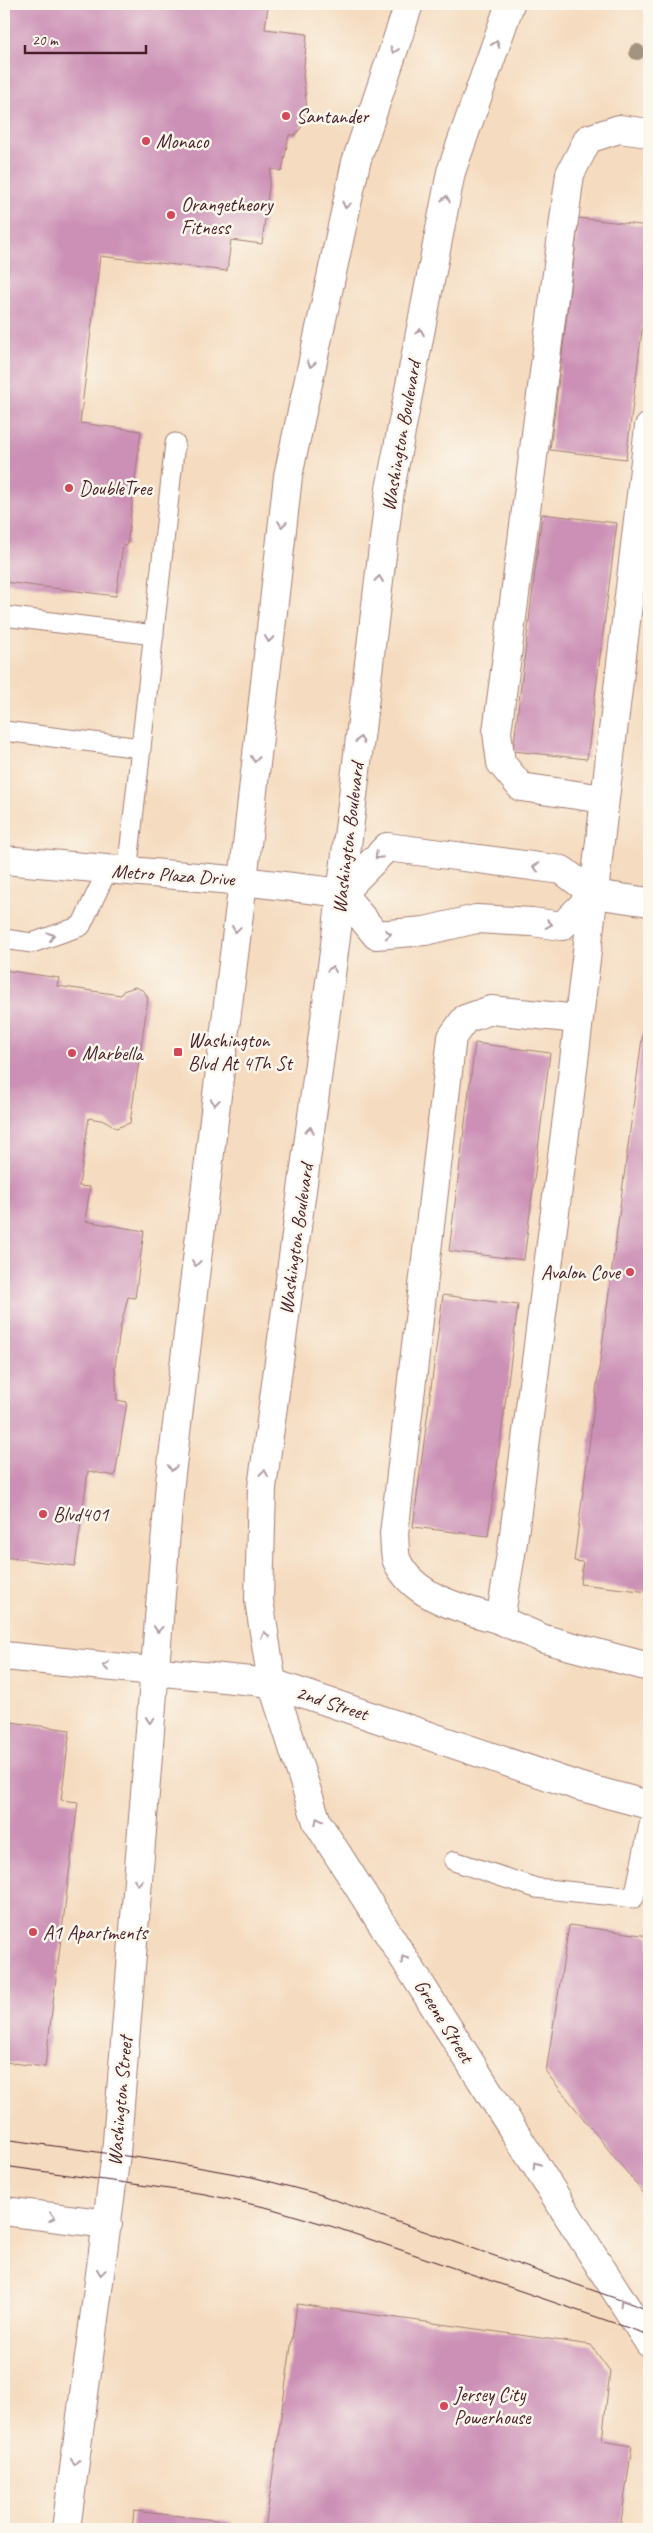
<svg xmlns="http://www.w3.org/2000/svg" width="653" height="2533" font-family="Caveat,sans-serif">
  <rect width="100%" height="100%" fill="#fbf7ec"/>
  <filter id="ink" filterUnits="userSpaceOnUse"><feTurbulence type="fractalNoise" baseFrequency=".02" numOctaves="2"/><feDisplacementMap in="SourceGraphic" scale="10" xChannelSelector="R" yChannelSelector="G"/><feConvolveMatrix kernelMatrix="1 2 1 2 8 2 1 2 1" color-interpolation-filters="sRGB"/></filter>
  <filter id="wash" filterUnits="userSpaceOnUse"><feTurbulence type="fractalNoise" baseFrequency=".0096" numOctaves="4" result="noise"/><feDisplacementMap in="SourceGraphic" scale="20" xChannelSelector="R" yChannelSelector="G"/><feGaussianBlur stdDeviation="1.12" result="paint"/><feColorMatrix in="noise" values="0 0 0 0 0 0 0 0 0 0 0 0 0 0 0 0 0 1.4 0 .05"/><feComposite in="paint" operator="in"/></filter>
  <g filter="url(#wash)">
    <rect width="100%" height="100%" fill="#f5dbbf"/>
    <g id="blocks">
      <g fill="#cc90b6">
        <polygon points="4,4 252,4 268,6 265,29 307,34 303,75 307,108 301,128 295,135 289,135 282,171 271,169 262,244 231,240 227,271 100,256 80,423 141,431 127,546 123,545 116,596 4,582 4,308 9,262 4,261"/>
        <polygon points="579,218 649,226 649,274 626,459 550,450"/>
        <polygon points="542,514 617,523 587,759 513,751"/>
        <polygon points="4,970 59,978 57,986 121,995 123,991 135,987 144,991 148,998 130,1123 116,1128 106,1121 89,1118 79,1186 90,1187 85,1221 144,1231 135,1298 128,1297 120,1329 115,1367 117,1400 127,1402 115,1476 88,1471 75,1566 4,1557"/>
        <polygon points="648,992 649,992 649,1592 580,1584 583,1562 574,1561"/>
        <polygon points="475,1043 550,1053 524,1260 449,1251"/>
        <polygon points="443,1295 518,1305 488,1536 413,1527"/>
        <polygon points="4,1721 70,1730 61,1800 78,1802 45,2067 4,2062"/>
        <polygon points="569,1925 649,1936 649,2200 546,2072"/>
        <polygon points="297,2304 591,2345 610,2371 602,2441 632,2446 620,2529 265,2529"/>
        <polygon points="134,2511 233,2522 232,2529 132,2529"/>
      </g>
    </g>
  </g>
  <g filter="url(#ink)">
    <use href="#blocks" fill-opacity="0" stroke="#a07d75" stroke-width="1"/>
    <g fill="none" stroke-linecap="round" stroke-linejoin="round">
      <defs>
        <g id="service">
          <polyline points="4,616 154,635"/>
          <polyline points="4,731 141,748"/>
          <polyline points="127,873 175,443"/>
          <polyline points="4,939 32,943 81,926 107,871"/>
          <polyline points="454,1861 536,1888 634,1898 649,1825"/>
        </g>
        <g id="minor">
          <polyline points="649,427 571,1086 513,1542 500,1620 544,1639 649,1667"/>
          <polyline points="604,799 521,787 501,763 497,732 570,174 588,139 619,129 649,133"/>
          <polyline points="4,860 243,881 342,893"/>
          <polyline points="342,893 387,847 562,870 594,894 649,902"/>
          <polyline points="342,893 376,935 425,931 476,919 532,922 562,926 594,894"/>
          <path d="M500,1620c-35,-11 -86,-21 -103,-59 -3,-7 -2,-18 -3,-27l58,-497 13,-18 26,-9 87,9"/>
          <polyline points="4,1656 272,1683 578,1786 649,1805"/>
          <polyline points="4,2211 108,2224"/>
        </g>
        <g id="tertiary">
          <polyline points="510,4 451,172 390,489 336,937 262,1488 259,1600 272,1683 317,1822 649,2343"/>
          <polyline points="66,2529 116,2154 170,1482 243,881 288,476 356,162 409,4"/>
        </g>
      </defs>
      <use href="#service" stroke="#a07d75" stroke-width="21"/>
      <use href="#minor" stroke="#a07d75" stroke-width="30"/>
      <use href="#tertiary" stroke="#a07d75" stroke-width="30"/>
      <use href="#service" stroke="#fff" stroke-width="19"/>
      <use href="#minor" stroke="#fff" stroke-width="28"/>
      <use href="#tertiary" stroke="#fff" stroke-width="28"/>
      <g stroke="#4a1f2b" stroke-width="1">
        <polyline points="4,2139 169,2162 252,2177 318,2194 649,2310"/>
        <polyline points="4,2166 205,2194 269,2208 337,2228 649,2335"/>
      </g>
    </g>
    <circle fill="#a29481" cx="637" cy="52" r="8"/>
    <defs><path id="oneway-chevron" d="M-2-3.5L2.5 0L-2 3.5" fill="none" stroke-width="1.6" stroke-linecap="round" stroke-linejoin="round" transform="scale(1.25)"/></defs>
    <g stroke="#ae9aa0">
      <use href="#oneway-chevron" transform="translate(496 44) rotate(-70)"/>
      <use href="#oneway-chevron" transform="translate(394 50) rotate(108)"/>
      <use href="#oneway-chevron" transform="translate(446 199) rotate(-79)"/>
      <use href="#oneway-chevron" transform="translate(346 205) rotate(103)"/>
      <use href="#oneway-chevron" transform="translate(420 332) rotate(-79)"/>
      <use href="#oneway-chevron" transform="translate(311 364) rotate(102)"/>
      <use href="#oneway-chevron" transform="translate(282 524) rotate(97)"/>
      <use href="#oneway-chevron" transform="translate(379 579) rotate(-83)"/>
      <use href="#oneway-chevron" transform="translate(269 639) rotate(96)"/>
      <use href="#oneway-chevron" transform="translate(360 740) rotate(-83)"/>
      <use href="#oneway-chevron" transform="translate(255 759) rotate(97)"/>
      <use href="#oneway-chevron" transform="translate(378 856) rotate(135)"/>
      <use href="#oneway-chevron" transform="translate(536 867) rotate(-173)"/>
      <use href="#oneway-chevron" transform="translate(549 924) rotate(9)"/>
      <use href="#oneway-chevron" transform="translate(236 929) rotate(98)"/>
      <use href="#oneway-chevron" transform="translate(388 934) rotate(-4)"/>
      <use href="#oneway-chevron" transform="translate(51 936) rotate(-19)"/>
      <use href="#oneway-chevron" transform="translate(332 969) rotate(-82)"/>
      <use href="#oneway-chevron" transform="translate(215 1102) rotate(97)"/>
      <use href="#oneway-chevron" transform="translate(310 1130) rotate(-82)"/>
      <use href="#oneway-chevron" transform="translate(196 1263) rotate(97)"/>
      <use href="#oneway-chevron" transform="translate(172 1468) rotate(97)"/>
      <use href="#oneway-chevron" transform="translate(264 1473) rotate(-82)"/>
      <use href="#oneway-chevron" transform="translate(158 1629) rotate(95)"/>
      <use href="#oneway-chevron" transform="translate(265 1635) rotate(-98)"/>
      <use href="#oneway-chevron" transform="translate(106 1666) rotate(-174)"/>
      <use href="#oneway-chevron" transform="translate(150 1720) rotate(95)"/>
      <use href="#oneway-chevron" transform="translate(318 1821) rotate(-116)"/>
      <use href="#oneway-chevron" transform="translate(138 1882) rotate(94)"/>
      <use href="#oneway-chevron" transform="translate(404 1959) rotate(-122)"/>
      <use href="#oneway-chevron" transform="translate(536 2165) rotate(-123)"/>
      <use href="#oneway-chevron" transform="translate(52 2217) rotate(7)"/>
      <use href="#oneway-chevron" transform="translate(101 2272) rotate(98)"/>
      <use href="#oneway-chevron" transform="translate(623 2302) rotate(-122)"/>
      <use href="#oneway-chevron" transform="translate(75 2462) rotate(98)"/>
    </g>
  </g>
  <g fill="#d1495b" stroke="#fbf7ec" stroke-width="2">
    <circle cx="286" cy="116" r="5"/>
    <circle cx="146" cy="141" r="5"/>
    <circle cx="171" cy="215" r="5"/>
    <circle cx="69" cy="488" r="5"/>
    <rect x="173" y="1047" width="10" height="10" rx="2.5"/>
    <circle cx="72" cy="1053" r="5"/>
    <circle cx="630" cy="1272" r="5"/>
    <circle cx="43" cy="1514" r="5"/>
    <circle cx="33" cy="1932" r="5"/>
    <circle cx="444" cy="2406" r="5"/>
  </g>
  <g text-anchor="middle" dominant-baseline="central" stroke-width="5" stroke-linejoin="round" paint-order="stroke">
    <g font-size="20" fill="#4a1f2b" stroke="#fbf7ec" text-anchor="start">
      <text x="296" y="116">Santander</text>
      <text x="156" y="141">Monaco</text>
      <text x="181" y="204">Orangetheory<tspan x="181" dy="23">Fitness</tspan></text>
      <text x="79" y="488">DoubleTree</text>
      <text x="188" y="1040">Washington<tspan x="188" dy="23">Blvd At 4Th St</tspan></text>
      <text x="82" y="1053">Marbella</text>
      <text x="620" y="1272" text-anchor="end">Avalon Cove</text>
      <text x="53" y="1514">Blvd401</text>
      <text x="43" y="1932">A1 Apartments</text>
      <text x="454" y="2394">Jersey City<tspan x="454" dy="23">Powerhouse</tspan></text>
    </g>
    <g font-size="20" fill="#4a1f2b" stroke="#fbf7ec">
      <text transform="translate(401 436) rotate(-80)">Washington Boulevard</text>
      <text transform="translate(348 838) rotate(-83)">Washington Boulevard</text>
      <text transform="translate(173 875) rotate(4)">Metro Plaza Drive</text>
      <text transform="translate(296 1239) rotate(-82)">Washington Boulevard</text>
      <text transform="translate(332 1703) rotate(18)">2nd Street</text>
      <text transform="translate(444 2021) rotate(58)">Greene Street</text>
      <text transform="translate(120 2101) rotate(-85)">Washington Street</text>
    </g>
  </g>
  <rect width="653" height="2533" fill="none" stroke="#fbf7ec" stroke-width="20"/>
  <path d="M25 45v8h121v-8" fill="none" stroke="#4a1f2b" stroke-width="2.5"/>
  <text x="32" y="45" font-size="15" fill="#4a1f2b" stroke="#fbf7ec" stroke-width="4" paint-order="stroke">20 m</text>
</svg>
